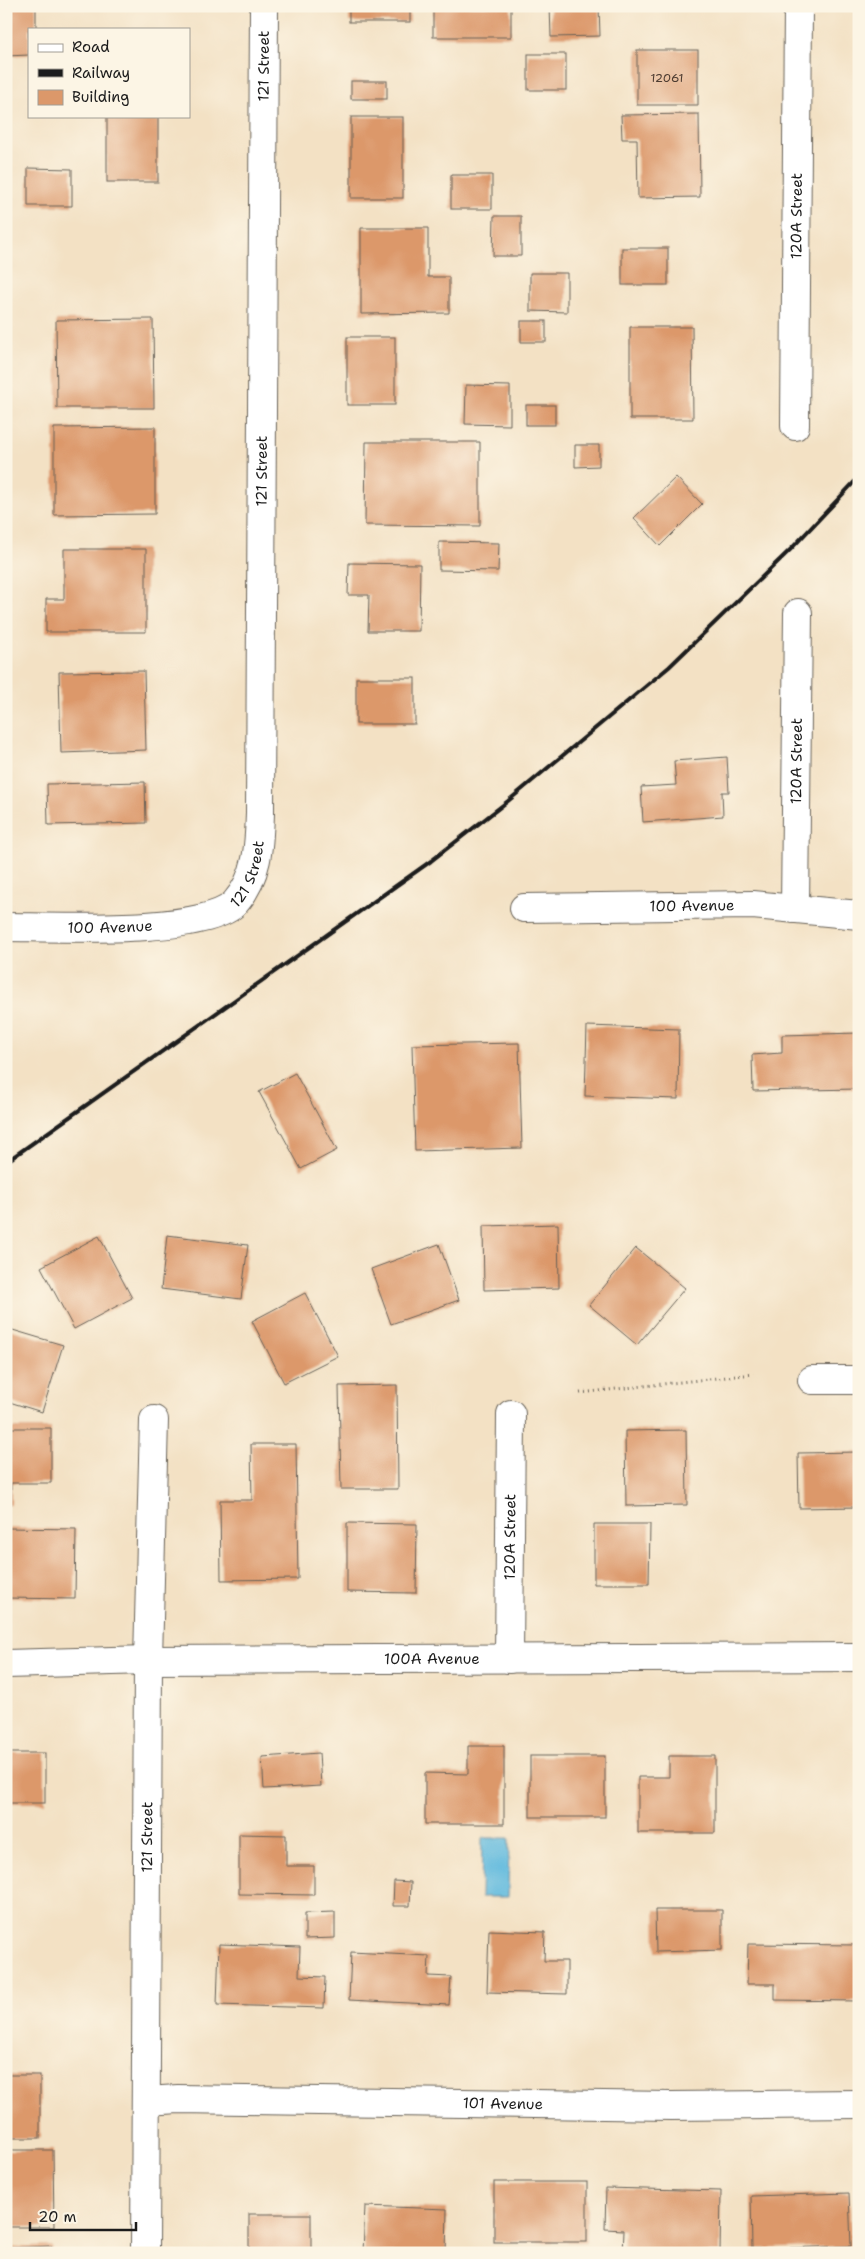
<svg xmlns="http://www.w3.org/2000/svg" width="865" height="2259" font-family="'Shantell Sans',sans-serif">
  <rect width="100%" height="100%" fill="#fcf5e5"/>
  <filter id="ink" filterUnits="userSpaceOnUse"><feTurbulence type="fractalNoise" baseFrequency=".02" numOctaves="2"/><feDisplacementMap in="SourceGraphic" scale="10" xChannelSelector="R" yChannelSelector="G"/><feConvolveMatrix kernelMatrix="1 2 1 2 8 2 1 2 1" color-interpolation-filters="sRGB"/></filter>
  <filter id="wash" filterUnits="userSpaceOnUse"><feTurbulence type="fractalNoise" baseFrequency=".0096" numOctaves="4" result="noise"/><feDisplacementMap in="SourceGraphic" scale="20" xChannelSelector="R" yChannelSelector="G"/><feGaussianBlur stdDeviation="1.12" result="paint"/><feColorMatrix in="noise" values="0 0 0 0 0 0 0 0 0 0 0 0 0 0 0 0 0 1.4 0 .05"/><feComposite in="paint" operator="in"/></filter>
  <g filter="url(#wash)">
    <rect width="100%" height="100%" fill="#f3e1c4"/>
    <polygon fill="#60bade" stroke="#3e6b7d" points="482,1838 509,1838 508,1897 481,1897"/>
    <g id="blocks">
      <g fill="#dc986a">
        <polygon points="6,6 36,6 36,29 29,29 29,55 6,56"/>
        <rect x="349" y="6" width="61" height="16"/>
        <rect x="433" y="6" width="78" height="31"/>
        <polygon points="550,6 599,6 600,36 551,37"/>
        <rect x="637" y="50" width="61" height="55"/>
        <rect x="528" y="54" width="38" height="36"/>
        <rect x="351" y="81" width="36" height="18"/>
        <polygon points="699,114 700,197 638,198 637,139 622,139 621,115"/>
        <rect x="107" y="116" width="51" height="66"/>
        <rect x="351" y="117" width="52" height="81"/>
        <polygon points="28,168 72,169 72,206 28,206"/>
        <rect x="451" y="175" width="41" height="34"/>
        <polygon points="494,216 521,216 521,256 493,256"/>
        <polygon points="361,228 428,228 428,277 449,277 449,313 361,314"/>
        <rect x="622" y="248" width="46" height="37"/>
        <polygon points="530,273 567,273 567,312 530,311"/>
        <polygon points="153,319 154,408 57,408 56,320"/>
        <rect x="521" y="321" width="25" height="21"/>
        <polygon points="630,327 692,327 693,419 630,419"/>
        <rect x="347" y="337" width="48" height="68"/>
        <polygon points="466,385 510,386 510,425 465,424"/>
        <rect x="526" y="405" width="29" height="20"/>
        <polygon points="155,427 155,514 54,515 54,428"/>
        <polygon points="366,442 480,442 480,526 365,525"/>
        <polygon points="575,445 599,445 599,466 575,467"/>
        <polygon points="676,477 702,504 660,546 634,518"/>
        <polygon points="439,542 499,543 498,571 439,570"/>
        <polygon points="64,549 146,549 146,632 46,632 46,599 64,599"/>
        <polygon points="349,563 420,564 419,631 368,631 369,595 348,595"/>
        <polygon points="144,671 146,750 61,753 59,672"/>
        <rect x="356" y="678" width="59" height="46"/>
        <polygon points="727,757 729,792 722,792 723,816 643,822 641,787 676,785 674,761"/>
        <polygon points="145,782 146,823 48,825 47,784"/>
        <polygon points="587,1026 679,1029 678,1099 585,1096"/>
        <polygon points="859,1033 859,1089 753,1091 752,1055 782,1053 782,1035"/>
        <polygon points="519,1043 522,1148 415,1151 412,1045"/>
        <polygon points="295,1073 337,1150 301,1169 259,1092"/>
        <polygon points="558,1224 559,1288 484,1290 483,1226"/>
        <polygon points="167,1235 248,1245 241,1299 161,1289"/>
        <polygon points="99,1236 132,1298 74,1329 41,1267"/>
        <polygon points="439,1244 459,1300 391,1324 371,1269"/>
        <polygon points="636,1248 685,1288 637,1345 589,1305"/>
        <polygon points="305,1293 338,1356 284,1383 252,1321"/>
        <polygon points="6,1328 63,1345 42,1412 6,1401"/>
        <polygon points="397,1385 398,1489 341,1489 339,1386"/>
        <polygon points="6,1428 51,1428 51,1483 11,1483 11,1505 6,1505"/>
        <polygon points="686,1430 687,1505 626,1506 625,1431"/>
        <polygon points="251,1444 296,1444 298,1579 221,1580 220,1500 252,1500"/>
        <polygon points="859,1452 859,1507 799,1508 798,1453"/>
        <polygon points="347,1523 417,1524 416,1593 347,1592"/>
        <polygon points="594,1524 650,1524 649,1584 594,1584"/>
        <polygon points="6,1528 76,1529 75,1599 6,1598"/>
        <polygon points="468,1746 504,1746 504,1824 425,1824 425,1773 468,1774"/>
        <rect x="6" y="1753" width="39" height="50"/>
        <polygon points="319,1753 321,1786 264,1789 262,1757"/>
        <rect x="530" y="1756" width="75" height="61"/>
        <polygon points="669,1756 715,1756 715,1833 638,1833 638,1777 669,1777"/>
        <polygon points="239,1834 286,1835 286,1866 314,1866 314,1895 239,1894"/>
        <polygon points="394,1881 411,1882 410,1906 393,1906"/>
        <polygon points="655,1910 722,1910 722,1950 656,1952"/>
        <polygon points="335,1912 335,1938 305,1939 305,1913"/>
        <polygon points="489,1930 545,1932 544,1961 567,1961 567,1994 487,1992"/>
        <polygon points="219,1944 300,1947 299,1976 325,1977 324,2008 217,2005"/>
        <polygon points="748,1944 859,1945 859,2001 775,2000 775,1984 747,1984"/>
        <polygon points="351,1952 429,1956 428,1976 451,1977 449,2005 349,2000"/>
        <rect x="6" y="2075" width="34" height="63"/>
        <polygon points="6,2150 53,2150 54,2227 6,2227"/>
        <rect x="494" y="2182" width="93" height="60"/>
        <polygon points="606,2188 721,2191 720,2253 623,2253 624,2230 605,2229"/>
        <polygon points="849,2193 851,2246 752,2249 751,2196"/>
        <polygon points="365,2206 447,2209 446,2253 363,2253"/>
        <rect x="249" y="2214" width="62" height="39"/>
        <polygon points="52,2246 53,2253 6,2253 6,2248"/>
      </g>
    </g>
  </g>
  <g filter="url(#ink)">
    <use href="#blocks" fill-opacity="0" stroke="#676157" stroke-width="1"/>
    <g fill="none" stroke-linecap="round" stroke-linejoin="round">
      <defs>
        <g id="minor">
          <path id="s1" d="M795,426l3,-420"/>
          <path id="s2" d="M524,908l229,-3 106,10"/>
          <path id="s3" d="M795,909l3,-296"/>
          <path id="s4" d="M6,927c46,0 200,8 229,-24 23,-26 24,-57 25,-90l4,-807"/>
          <polyline points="812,1380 859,1380"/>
          <path id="s5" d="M509,1659l2,-245"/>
          <path id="s6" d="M6,1664l142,-4 711,-3"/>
          <path id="s7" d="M147,2101l31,-2 493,7 188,-2"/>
          <path id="s8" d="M145,2253l3,-593 6,-240"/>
        </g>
      </defs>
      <use href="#minor" stroke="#676157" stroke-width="30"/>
      <polyline stroke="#676157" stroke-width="3" stroke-dasharray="1 4" stroke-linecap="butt" points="580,1393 754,1374"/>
      <use href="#minor" stroke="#fff" stroke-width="28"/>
      <polyline stroke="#1c1c1c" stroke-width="4" points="6,1162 431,861 508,801 669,667 791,549 859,477"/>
    </g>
  </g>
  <g text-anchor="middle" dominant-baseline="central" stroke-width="4" stroke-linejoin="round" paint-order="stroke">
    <g font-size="12" fill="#4c3b30">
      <text x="667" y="78">12061</text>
    </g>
    <g font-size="15" fill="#1c1c1c" stroke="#fcf5e5">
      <text stroke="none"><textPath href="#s4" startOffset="1076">121 Street</textPath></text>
      <text stroke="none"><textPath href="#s1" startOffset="210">120A Street</textPath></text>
      <text stroke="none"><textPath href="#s4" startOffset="671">121 Street</textPath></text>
      <text stroke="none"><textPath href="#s3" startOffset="148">120A Street</textPath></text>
      <text stroke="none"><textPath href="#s4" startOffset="266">121 Street</textPath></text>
      <text stroke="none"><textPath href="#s2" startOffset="168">100 Avenue</textPath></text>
      <text stroke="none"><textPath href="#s4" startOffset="104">100 Avenue</textPath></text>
      <text stroke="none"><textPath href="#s5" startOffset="122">120A Street</textPath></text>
      <text stroke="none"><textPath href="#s6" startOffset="426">100A Avenue</textPath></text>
      <text stroke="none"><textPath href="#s8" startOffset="416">121 Street</textPath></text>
      <text stroke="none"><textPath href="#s7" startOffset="356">101 Avenue</textPath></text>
    </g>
  </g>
  <rect width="865" height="2259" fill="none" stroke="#fcf5e5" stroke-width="25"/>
  <rect x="28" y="28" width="162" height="90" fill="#fcf5e5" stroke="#a29e95"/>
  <rect x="38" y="44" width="25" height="8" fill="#ffffff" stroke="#a29e95"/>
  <text x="72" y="52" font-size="15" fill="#1c1c1c">Road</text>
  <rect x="38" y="69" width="25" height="8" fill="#1c1c1c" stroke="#a29e95"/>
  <text x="72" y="78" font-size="15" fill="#1c1c1c">Railway</text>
  <rect x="38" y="90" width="25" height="15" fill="#dc986a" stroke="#a29e95"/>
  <text x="72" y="102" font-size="15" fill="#1c1c1c">Building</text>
  <path d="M30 2222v8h106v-8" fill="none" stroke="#1c1c1c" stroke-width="2.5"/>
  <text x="38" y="2222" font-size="15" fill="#1c1c1c" stroke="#fcf5e5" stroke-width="4" paint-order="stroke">20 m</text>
</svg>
